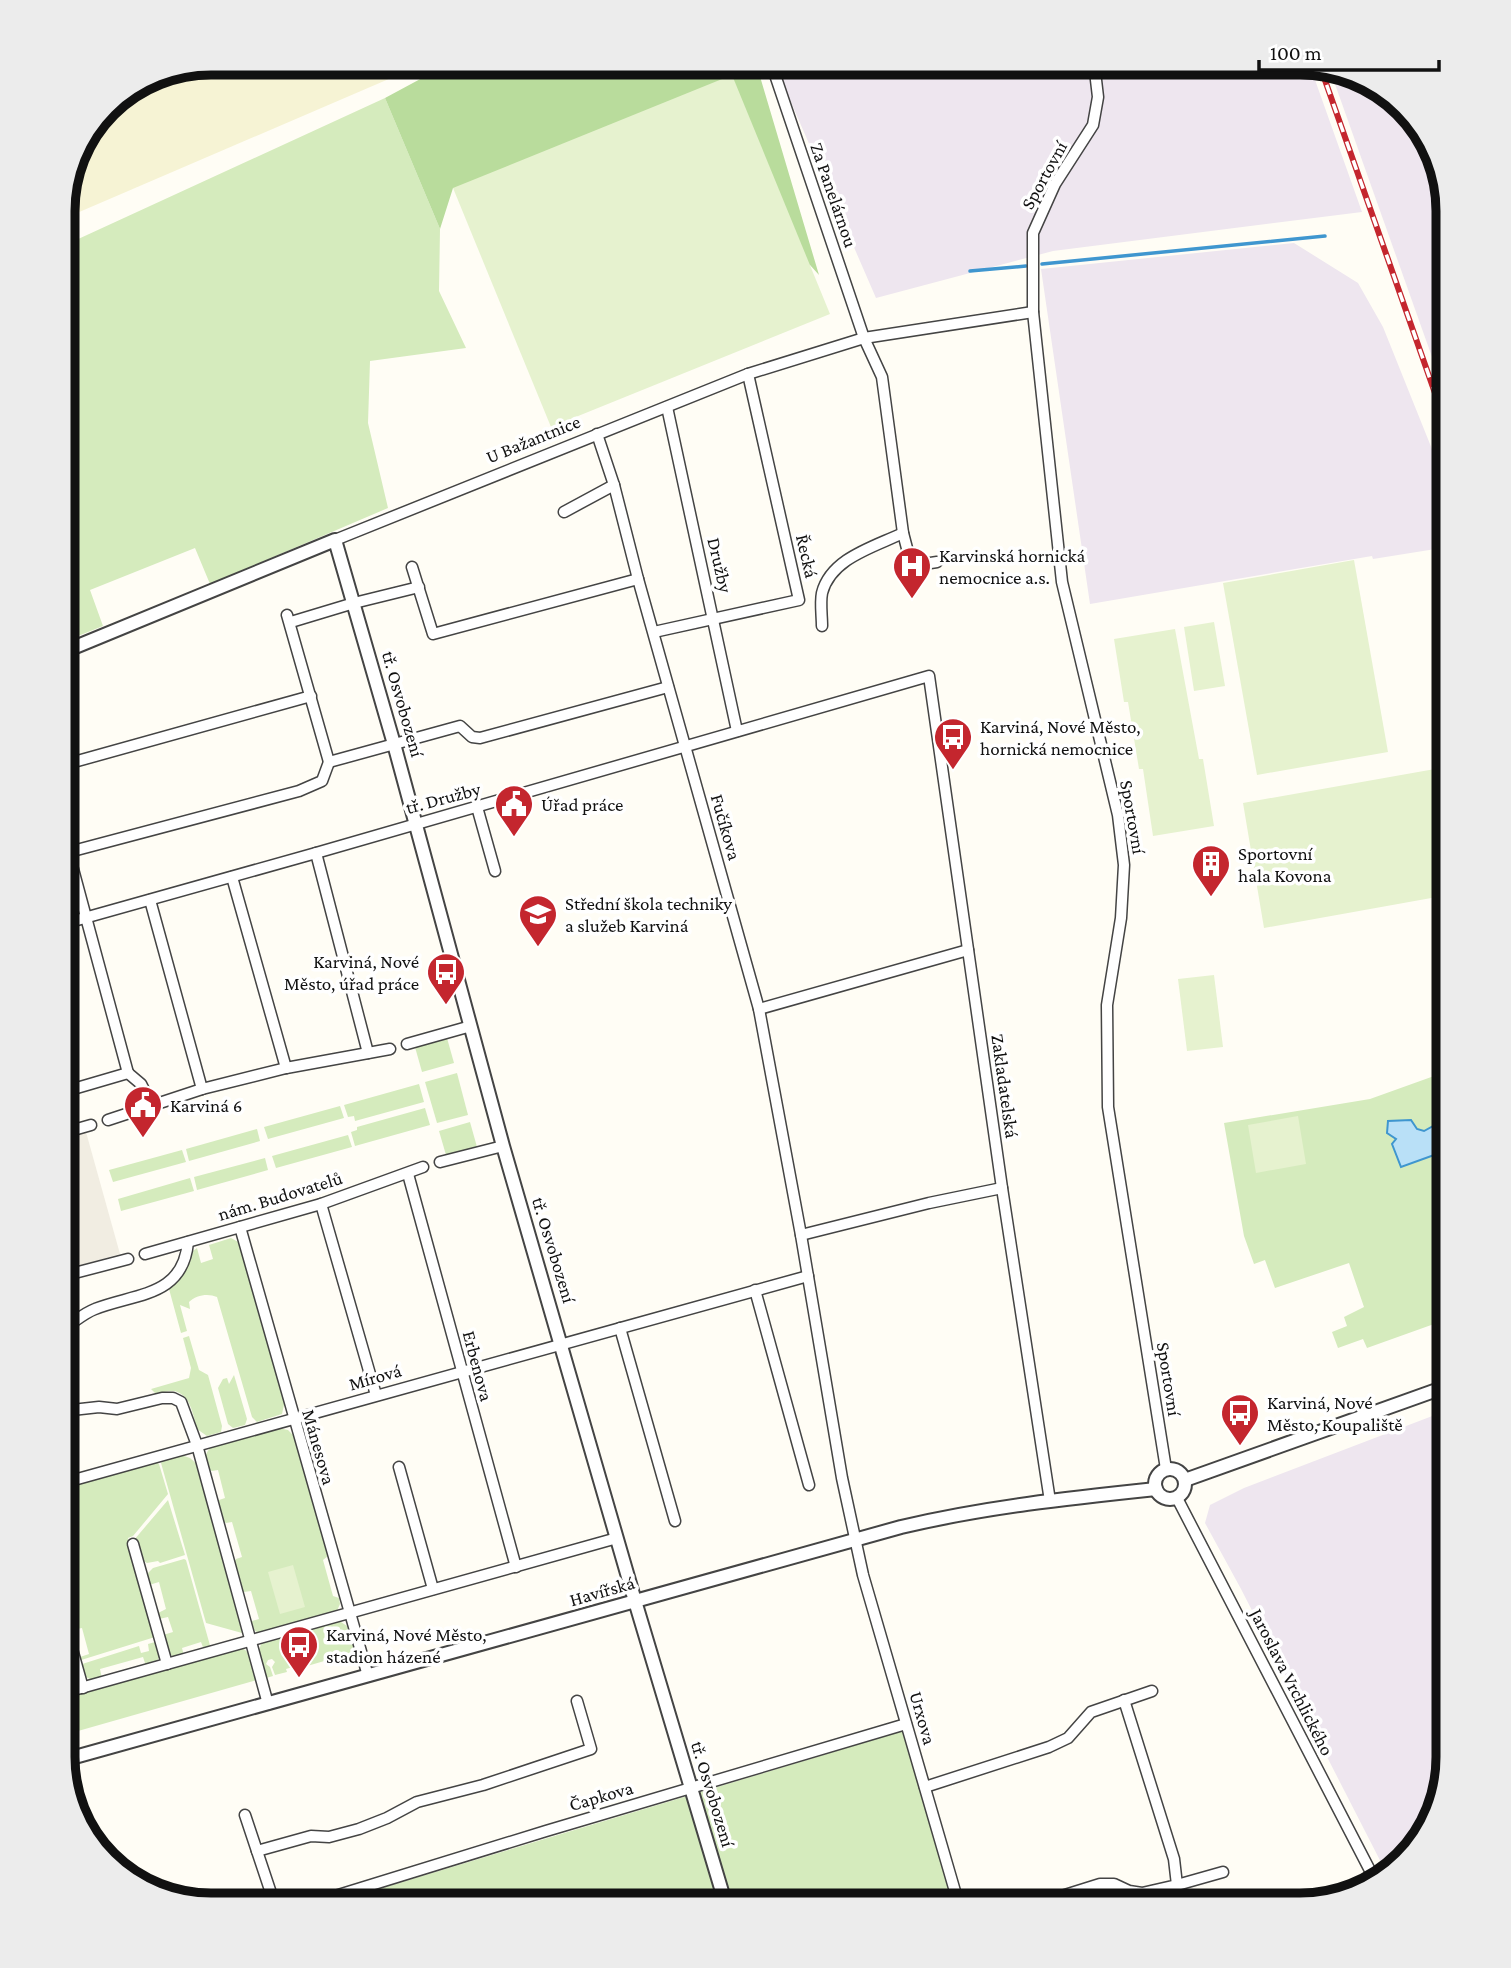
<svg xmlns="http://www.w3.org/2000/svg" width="1511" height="1968" font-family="'Crimson Pro',serif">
  <rect width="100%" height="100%" fill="#fffdf5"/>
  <g fill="#eee6ef">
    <polygon points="774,63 1309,63 1362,212 1053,251 876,298"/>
    <polygon points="1330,70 1374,83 1423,129 1448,211 1448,402"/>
    <polygon points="1294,243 1358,283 1383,327 1448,489 1448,547 1373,559 1372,556 1090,604 1041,269"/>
    <polygon points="1448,1410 1448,1757 1428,1830 1387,1874 1241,1589 1205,1523 1210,1505 1244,1488"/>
  </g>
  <polygon fill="#f6f3d4" points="211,63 426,63 63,219 63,201 78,146 113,100 155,74"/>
  <g fill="#d5ebbd">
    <polygon points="385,98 440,229 439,291 466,348 370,361 368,423 388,508 210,584 195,548 90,590 103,626 63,642 63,246"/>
    <polygon points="447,1038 454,1063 422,1072 415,1047"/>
    <polygon points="1448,1071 1448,1319 1367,1348 1363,1339 1338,1348 1332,1332 1347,1326 1344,1317 1364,1307 1349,1263 1275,1288 1265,1260 1254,1264 1244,1236 1224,1123 1370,1099"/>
    <polygon points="457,1073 468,1115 437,1123 425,1082"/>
    <polygon points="419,1084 424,1102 355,1121 354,1116 348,1117 344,1105"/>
    <polygon points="340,1106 344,1118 268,1139 264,1127"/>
    <polygon points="425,1108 430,1125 355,1146 351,1132 357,1130 357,1127"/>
    <polygon points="470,1122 477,1147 446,1155 439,1131"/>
    <polygon points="257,1129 260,1141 189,1161 186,1149"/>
    <polygon points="348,1135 352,1147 276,1168 272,1156"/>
    <polygon points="182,1150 186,1162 113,1182 109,1170"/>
    <polygon points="265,1158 268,1170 197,1190 194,1177"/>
    <polygon points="190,1178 194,1191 121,1211 118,1199"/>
    <path d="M231,1238l9,5 45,157 -3,14 -25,8 -5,-5 -35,-120c-9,-4 -21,-2 -28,5l1,7 -10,-4 7,26 -6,2 -12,-44 17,-20 7,-18 4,-3 4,15 12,-4 -4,-14z"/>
    <path d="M189,1336l10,34 9,5 14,51 -1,6 -14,4 -10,-7c-4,-13 -6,-36 -24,-38 -6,0 -12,2 -18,2l-4,-4 38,-11 2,-10 -8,-30z"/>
    <polygon points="234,1375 247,1419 245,1425 233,1428 228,1424 218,1388 223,1379 227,1378 229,1384"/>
    <path d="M278,1428l10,2 7,7 33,119 -5,4 10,36 6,2 1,6 -4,9 -77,21 -8,-7 1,-6 7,-2 -8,-28 -7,1 -3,-2 -8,-26 3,-5 6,-2 -10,-35 -6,1 -5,-3 -4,-15 2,-5 6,-2 -7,-28 -6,1 -5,-2c-2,-10 -3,-17 6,-23z"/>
    <polygon points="181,1455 190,1458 198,1465 242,1633 206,1623 161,1463 163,1460"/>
    <polygon points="156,1462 159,1464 168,1494 133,1536 128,1538 155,1637 78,1661 80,1657 89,1654 82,1628 72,1630 69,1628 63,1606 63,1595 72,1592 63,1564 63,1488"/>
    <polygon points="168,1500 185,1555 160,1563 158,1561 147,1563 142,1560 134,1540"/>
    <polygon points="184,1559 186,1560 211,1649 204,1650 201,1642 182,1648 184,1656 175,1657 168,1654 163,1635 173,1632 168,1617 159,1619 156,1614 166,1609 159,1582 149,1585 146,1575 153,1568"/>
    <polygon points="338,1620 347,1626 355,1652 297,1669 296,1666 286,1669 287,1672 275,1675 272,1667 275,1662 272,1659 268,1660 266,1664 270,1667 273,1676 266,1678 258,1652 262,1642 293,1631 296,1640 304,1638 302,1629"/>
    <path d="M155,1642l5,14 -4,6 -10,4 -3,-9 -43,12 2,10c-15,2 -17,-1 -23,-14l60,-19 2,7 8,-2 -1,-7z"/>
    <polygon points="241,1647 249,1653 257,1680 64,1735 63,1697"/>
    <polygon points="903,1731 954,1905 326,1905"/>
  </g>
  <polygon fill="#b9dc9c" points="450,63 756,63 819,275 810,265 453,188 440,229 385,98"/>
  <g fill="#e6f2cf">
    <polygon points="732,75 830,314 551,427 453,188"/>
    <polygon points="1354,560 1388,752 1257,775 1223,583"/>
    <polygon points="1214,622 1225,686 1194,691 1184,627"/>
    <polygon points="1175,629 1199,759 1203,759 1214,826 1153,836 1143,769 1139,769 1128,702 1124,702 1114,639"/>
    <polygon points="1435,769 1448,844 1448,895 1264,928 1243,803"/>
    <polygon points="1214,975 1223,1047 1187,1051 1178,979"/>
    <polygon points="1298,1116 1306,1164 1256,1173 1248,1125"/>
    <polygon points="293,1565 305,1607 280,1614 268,1572"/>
  </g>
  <polygon fill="#f1ede2" points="86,1132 120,1254 63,1270 63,1265 73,1262 66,1237 63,1237 63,1138"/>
  <polygon fill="#b9e0f7" stroke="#3f96cf" stroke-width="2" points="1448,1114 1448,1150 1401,1167 1392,1144 1396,1139 1387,1133 1388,1121 1411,1120 1417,1129 1424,1131 1433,1126 1436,1119 1443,1119"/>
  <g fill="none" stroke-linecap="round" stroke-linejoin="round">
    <g stroke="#3f96cf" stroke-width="3.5">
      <polyline points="1042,264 1325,236"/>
      <polyline points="970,271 1026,266"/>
    </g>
    <defs>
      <g id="minor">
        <polyline points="771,63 864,338 882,377 903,533 909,556 924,564 937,562"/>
        <polyline points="1094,63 1098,97 1093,125 1055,184 1033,233 1033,312 1062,582 1118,815 1124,865 1121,918 1107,1005 1108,1107 1166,1469"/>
        <polyline points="667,407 737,731"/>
        <polyline points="597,434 614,485 638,579 759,1009 801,1235 842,1478 863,1575 959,1905"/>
        <polyline points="564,512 614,485"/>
        <polyline points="335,540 748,374 864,338 1033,312"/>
        <polyline points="412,567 433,634 638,579"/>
        <polyline points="287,615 329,762"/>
        <polyline points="291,622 354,603 419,587"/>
        <path d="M822,626c0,-10 -2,-23 0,-33 9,-35 52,-46 81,-60"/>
        <polyline points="654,632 799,600 748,374"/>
        <polyline points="329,762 460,726 472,737 480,738 668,687"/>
        <polyline points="63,765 311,696"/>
        <polyline points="477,807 495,871"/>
        <polyline points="63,832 128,1073"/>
        <polyline points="69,852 299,791 322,781 329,762"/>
        <polyline points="316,853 368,1053"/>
        <polyline points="232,877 286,1068"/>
        <polyline points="150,900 202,1089"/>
        <polyline points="63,924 316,853 929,676 1002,1188 1050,1501"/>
        <polyline points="759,1009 968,950"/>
        <polyline points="407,1044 471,1026"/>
        <polyline points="128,1073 141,1084 152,1106"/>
        <polyline points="63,1092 128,1073"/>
        <polyline points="108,1120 202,1089 286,1068 390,1049"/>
        <polyline points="63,1133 91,1125"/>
        <polyline points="440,1162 503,1146"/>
        <polyline points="408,1174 516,1567"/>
        <polyline points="321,1204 376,1395"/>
        <polyline points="240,1227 368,1676"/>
        <polyline points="801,1235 929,1203 1002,1188"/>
        <polyline points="145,1254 321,1204 423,1167"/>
        <polyline points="63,1276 128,1259"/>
        <polyline points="755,1290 809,1485"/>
        <polyline points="620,1328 675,1521"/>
        <path d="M63,1329c10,-6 21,-16 32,-20 41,-16 88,-12 93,-67"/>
        <polyline points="63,1411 99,1407 117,1409 162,1398 173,1398 181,1402 197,1445 268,1704"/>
        <polyline points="399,1467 433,1589"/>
        <polyline points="63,1483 808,1276"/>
        <polyline points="1177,1498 1376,1882"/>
        <polyline points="133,1544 167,1664"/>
        <polyline points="63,1617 83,1688"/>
        <polyline points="63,1693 617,1538"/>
        <polyline points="925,1787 1049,1747 1068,1738 1091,1712 1152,1691"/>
        <polyline points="245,1815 275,1905"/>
        <polyline points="257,1851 311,1836 329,1837 359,1829 387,1818 417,1802 483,1785 591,1749 577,1701"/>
        <polyline points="1177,1885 1223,1872"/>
        <polyline points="306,1905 546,1831 906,1724"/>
        <polyline points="1033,1905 1100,1884 1114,1884 1129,1891 1142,1893 1177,1885 1174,1859 1124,1700"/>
      </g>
      <g id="tertiary">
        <polyline points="63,652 335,540 394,744 503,1146 635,1601 726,1905"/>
        <circle cx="1170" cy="1484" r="15"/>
        <polyline points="1185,1480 1448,1386"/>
        <path d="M64,1760l837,-233c84,-20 169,-29 255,-38"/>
      </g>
    </defs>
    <use href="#minor" stroke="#444" stroke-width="13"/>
    <use href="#tertiary" stroke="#444" stroke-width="16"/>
    <use href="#minor" stroke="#fff" stroke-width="10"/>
    <use href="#tertiary" stroke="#fff" stroke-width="12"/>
    <defs>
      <polyline id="rail" points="1320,66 1448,430"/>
    </defs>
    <use href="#rail" stroke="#c4262e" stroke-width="6"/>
    <use href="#rail" stroke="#fff" stroke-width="3.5" stroke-dasharray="10" stroke-linecap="butt"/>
  </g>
  <defs>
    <symbol id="hospital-pin" viewBox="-11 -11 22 30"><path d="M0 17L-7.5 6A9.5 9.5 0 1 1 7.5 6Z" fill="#c4262e" stroke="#fff"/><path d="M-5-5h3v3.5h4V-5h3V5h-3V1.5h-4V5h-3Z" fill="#fff"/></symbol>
    <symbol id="bus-pin" viewBox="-11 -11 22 30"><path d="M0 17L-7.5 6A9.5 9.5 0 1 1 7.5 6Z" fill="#c4262e" stroke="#fff"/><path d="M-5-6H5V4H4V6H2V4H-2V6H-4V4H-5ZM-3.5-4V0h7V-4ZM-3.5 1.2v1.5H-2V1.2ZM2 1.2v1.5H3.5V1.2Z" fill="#fff"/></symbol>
    <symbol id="civic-pin" viewBox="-11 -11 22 30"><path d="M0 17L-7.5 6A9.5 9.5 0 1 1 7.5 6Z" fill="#c4262e" stroke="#fff"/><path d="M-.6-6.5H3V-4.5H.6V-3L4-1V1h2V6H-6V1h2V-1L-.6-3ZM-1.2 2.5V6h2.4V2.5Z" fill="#fff"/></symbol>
    <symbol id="building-pin" viewBox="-11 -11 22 30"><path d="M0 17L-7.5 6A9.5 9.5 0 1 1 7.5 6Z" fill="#c4262e" stroke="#fff"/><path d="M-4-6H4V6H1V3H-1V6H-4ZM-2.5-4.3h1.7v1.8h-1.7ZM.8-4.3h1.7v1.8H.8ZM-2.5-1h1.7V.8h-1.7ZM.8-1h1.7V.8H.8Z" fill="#fff"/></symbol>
    <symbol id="school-pin" viewBox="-11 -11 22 30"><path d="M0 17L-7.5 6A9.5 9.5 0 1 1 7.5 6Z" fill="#c4262e" stroke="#fff"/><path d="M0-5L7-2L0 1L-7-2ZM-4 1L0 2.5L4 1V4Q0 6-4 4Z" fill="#fff"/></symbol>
  </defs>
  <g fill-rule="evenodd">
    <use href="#hospital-pin" x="890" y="544" width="44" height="60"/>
    <use href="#bus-pin" x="931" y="715" width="44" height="60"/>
    <use href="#civic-pin" x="492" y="782" width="44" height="60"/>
    <use href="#building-pin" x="1189" y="842" width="44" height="60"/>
    <use href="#school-pin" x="516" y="892" width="44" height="60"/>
    <use href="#bus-pin" x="424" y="950" width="44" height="60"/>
    <use href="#civic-pin" x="121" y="1083" width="44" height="60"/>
    <use href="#bus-pin" x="1218" y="1391" width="44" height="60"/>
    <use href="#bus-pin" x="277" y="1623" width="44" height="60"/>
  </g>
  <g text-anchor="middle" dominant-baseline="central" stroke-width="7" stroke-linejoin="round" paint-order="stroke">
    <g font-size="19" fill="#111" stroke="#fff">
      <text transform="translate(1044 175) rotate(-61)">Sportovní</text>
      <text transform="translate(834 195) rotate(71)">Za Panelárnou</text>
      <text transform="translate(533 439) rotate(-22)">U Bažantnice</text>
      <text transform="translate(807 556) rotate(77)">Řecká</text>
      <text transform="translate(720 565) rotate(77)">Družby</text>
      <text transform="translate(403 704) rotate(74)">tř. Osvobození</text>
      <text transform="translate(443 798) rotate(-15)">tř. Družby</text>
      <text transform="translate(1133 817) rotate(80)">Sportovní</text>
      <text transform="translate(726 827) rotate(74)">Fučíkova</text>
      <text transform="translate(1005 1086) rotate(82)">Zakladatelská</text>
      <text transform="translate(280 1196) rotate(-17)">nám. Budovatelů</text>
      <text transform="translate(554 1250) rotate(73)">tř. Osvobození</text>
      <text transform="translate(478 1366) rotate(75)">Erbenova</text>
      <text transform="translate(375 1377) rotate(-16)">Mírová</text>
      <text transform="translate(1169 1379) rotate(81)">Sportovní</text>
      <text transform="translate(319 1447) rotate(74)">Mánesova</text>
      <text transform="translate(602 1591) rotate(-16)">Havířská</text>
      <text transform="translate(1292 1682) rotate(63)">Jaroslava Vrchlického</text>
      <text transform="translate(923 1718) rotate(74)">Urxova</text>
      <text transform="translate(713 1794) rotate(73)">tř. Osvobození</text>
      <text transform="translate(601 1796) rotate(-16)">Čapkova</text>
    </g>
    <g font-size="19" fill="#111" stroke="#fff" text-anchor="start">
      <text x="939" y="555">Karvinská hornická<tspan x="939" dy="22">nemocnice a.s.</tspan></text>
      <text x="980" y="726">Karviná, Nové Město,<tspan x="980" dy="22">hornická nemocnice</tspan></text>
      <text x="541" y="804">Úřad práce</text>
      <text x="1238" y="853">Sportovní<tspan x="1238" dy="22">hala Kovona</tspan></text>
      <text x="565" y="903">Střední škola techniky<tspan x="565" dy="22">a služeb Karviná</tspan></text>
      <text x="419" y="961" text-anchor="end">Karviná, Nové<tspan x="419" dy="22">Město, úřad práce</tspan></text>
      <text x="170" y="1105">Karviná 6</text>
      <text x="1267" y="1402">Karviná, Nové<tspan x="1267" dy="22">Město, Koupaliště</tspan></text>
      <text x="326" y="1634">Karviná, Nové Město,<tspan x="326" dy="22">stadion házené</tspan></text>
    </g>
  </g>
  <path d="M0 0H1511V1968H0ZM211 75H1300A136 136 0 0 1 1436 211V1757A136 136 0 0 1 1300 1893H211A136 136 0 0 1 75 1757V211A136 136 0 0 1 211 75Z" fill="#ececec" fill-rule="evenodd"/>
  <path fill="none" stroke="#111" stroke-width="9" d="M211 75H1300A136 136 0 0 1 1436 211V1757A136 136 0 0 1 1300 1893H211A136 136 0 0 1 75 1757V211A136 136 0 0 1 211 75Z"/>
  <path d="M1259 60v10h180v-10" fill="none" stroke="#111111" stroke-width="3.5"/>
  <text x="1270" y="60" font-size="21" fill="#111111" stroke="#ffffff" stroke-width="5" paint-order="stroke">100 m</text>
</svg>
